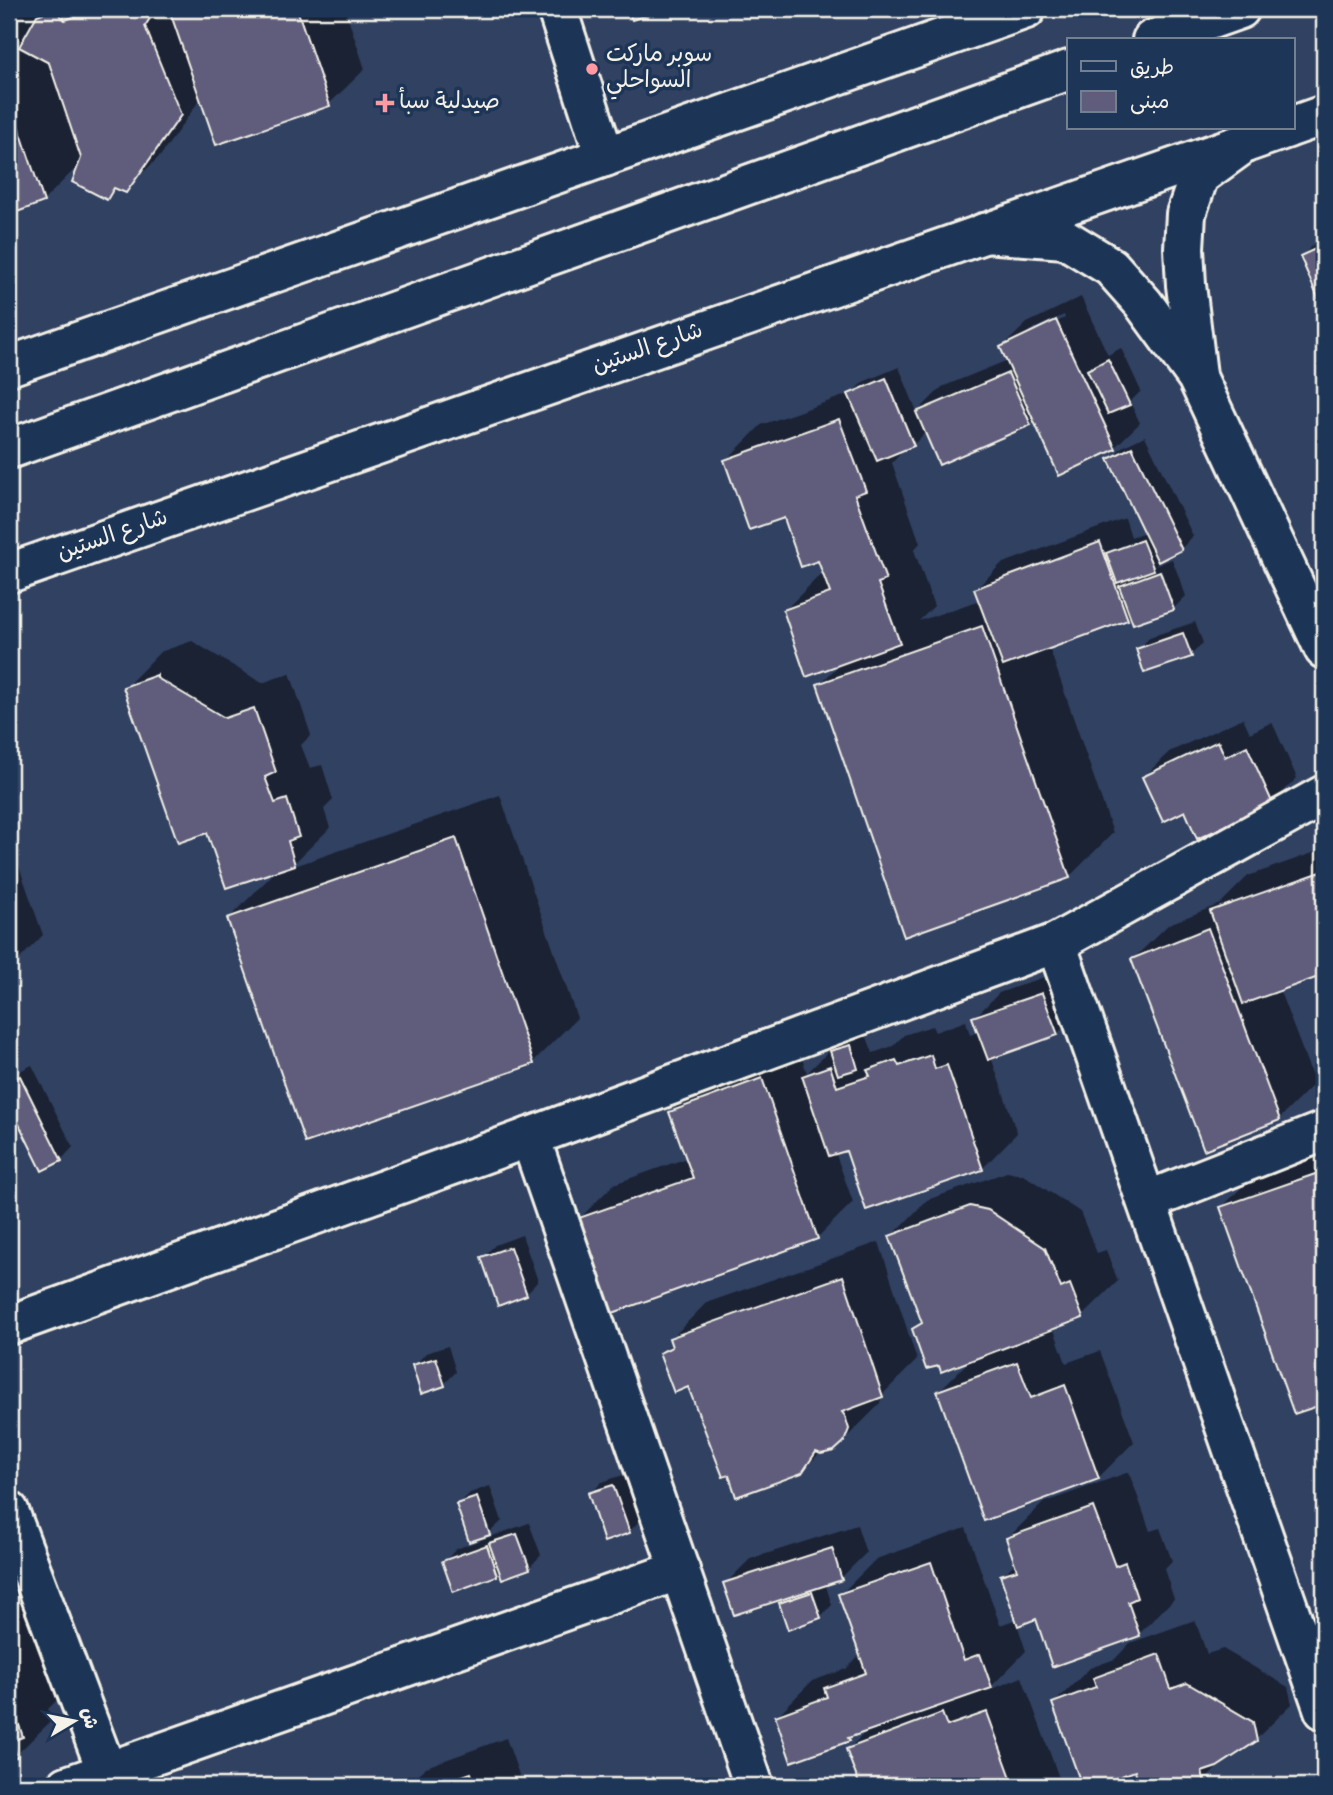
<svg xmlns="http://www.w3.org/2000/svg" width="1333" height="1795" font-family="Dekko,'Playpen Sans Arabic',sans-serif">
  <rect width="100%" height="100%" fill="#314162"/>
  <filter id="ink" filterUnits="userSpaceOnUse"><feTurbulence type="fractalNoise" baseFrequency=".0143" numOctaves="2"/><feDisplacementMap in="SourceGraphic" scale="14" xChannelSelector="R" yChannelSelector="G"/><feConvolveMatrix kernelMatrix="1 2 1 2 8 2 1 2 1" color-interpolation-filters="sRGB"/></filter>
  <g filter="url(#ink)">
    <g fill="#0007" fill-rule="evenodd">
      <polygon points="9,9 37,9 39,15 45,9 345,9 365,69 329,104 217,143 201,98 161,155 125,190 118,187 107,198 80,164 43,201 9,213"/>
      <polygon points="1324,234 1324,308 1302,256"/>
      <path d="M1081,297l27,58 13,-7 20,43 -11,11 10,21 -25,24 -80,-28 -5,5 -104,8 -13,13 -14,6 1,3 -8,9 28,80 -6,7 20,56 -15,15 61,-21 -4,-11 25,-25 124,-46 6,19 14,-5 -35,-73 12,-12 23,-11 48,100 -12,13 -17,8 -9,9 17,-7 14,37 -13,13 -41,5 -5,4 -78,29 64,186 -44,44 -250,-192 23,-23 -57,-52 35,-35 5,-2 -6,-14 -34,-43 -59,-55 35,-36 91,-32 11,-11 36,-15 18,45 25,-25 66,-27 -6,-13 25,-24zM1064,315l1,3 -36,17v-4z"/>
      <polygon points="1195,622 1203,643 1191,655 1138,650 1150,637"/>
      <polygon points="192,641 262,683 290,673 311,735 301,745 310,768 322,765 333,800 324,809 330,828 289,868 500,795 577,1018 533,1062 229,918 279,868 208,831 125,688 160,652"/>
      <polygon points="1243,718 1250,733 1272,722 1297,778 1272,803 1186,809 1144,777 1169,752"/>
      <polygon points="9,838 43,935 9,970"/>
      <polygon points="1324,849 1324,973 1279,989 1315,1083 1279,1119 1133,959 1169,924 1220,904 1248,876"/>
      <polygon points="1067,969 1082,1009 1057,1034 991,1057 1017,1133 982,1169 847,1148 835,1152 853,1202 817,1238 578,1220 614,1184 687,1158 671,1112 707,1077 797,1044 807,1073 839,1041 865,1032 873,1053 893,1046 904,1035 932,1026 935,1032 966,1021 970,1035 979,1032 974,1018 999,993"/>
      <polygon points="32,1065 73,1147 61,1160 43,1168 9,1100 9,1079 14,1074"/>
      <polygon points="1324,1143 1324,1402 1295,1412 1222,1207 1266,1163"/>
      <polygon points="1007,1172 1024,1175 1080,1212 1097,1253 1106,1250 1118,1281 1082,1316 1053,1327 1066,1363 1100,1351 1134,1442 1098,1478 939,1391 972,1358 914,1329 923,1320 892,1236 927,1200"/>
      <polygon points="522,1235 538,1281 526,1294 483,1257 495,1245"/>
      <polygon points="879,1242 917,1360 883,1394 879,1405 843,1441 821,1452 801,1472 730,1472 689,1385 661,1354 672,1343 671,1339 706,1303"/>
      <polygon points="448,1346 456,1372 444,1384 414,1366 426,1353"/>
      <polygon points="1129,1472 1150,1531 1160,1528 1172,1561 1164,1569 1174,1599 1139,1634 1037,1617 1017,1624 1026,1651 987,1691 1022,1677 1062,1786 862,1786 848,1749 869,1729 854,1734 849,1739 777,1716 812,1681 846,1669 861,1654 840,1595 876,1559 966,1528 1000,1625 1017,1619 1002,1576 1016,1562 1008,1538 1043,1503"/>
      <polygon points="626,1474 641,1519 629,1532 590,1494 602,1482"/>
      <polygon points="490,1486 502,1521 489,1533 458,1505 470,1493"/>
      <polygon points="529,1523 541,1555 529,1568 500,1570 496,1574 444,1562 456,1549"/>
      <polygon points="857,1525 866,1553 841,1578 825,1583 832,1605 820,1617 781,1603 790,1594 725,1584 750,1559"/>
      <polygon points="20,1586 57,1700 48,1709 52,1720 16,1755 9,1758 9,1590"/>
      <polygon points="1195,1620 1207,1654 1223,1649 1288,1687 1292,1704 1256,1739 1226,1759 1204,1781 1189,1786 1142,1786 1136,1769 1083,1786 1054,1703 1090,1668 1115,1659 1130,1643"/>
      <polygon points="506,1738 523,1786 407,1786 426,1767"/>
    </g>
    <g fill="#605d7c" stroke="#f4f1e8" stroke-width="2">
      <polygon points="54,9 65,20 95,9 150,9 152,15 145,26 181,115 126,193 114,188 107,200 72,182 81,158 49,63 19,47 37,15"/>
      <polygon points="169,9 297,9 330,106 216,145"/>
      <polygon points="616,9 666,9 632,20 628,10 618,14"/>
      <polygon points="9,98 44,202 9,215"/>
      <polygon points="1324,245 1324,312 1300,256"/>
      <polygon points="1056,320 1116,449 1059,476 1000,347"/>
      <polygon points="1108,359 1130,405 1108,414 1087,370"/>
      <polygon points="1008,373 1031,425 939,465 916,412"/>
      <polygon points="886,378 914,446 877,461 848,394"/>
      <polygon points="839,419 866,491 855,495 886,580 878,583 900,643 806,677 783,610 830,593 818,561 801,567 784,518 749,530 724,460"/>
      <polygon points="1132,447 1182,550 1158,562 1108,459"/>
      <polygon points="1142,540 1154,570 1117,583 1106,553"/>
      <polygon points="1100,542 1128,620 1003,666 974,589"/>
      <polygon points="1160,571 1174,610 1133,624 1119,586"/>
      <polygon points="982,626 1070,878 904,937 817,684"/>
      <polygon points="1183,633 1192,657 1144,673 1136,649"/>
      <polygon points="157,675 157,678 225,718 254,708 276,772 265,777 275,803 287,799 299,837 288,841 295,865 226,888 207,833 178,843 123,687"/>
      <polygon points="1218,741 1225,757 1247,746 1273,804 1197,839 1185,811 1163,822 1142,777"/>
      <polygon points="456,838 534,1064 305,1143 227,918"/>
      <polygon points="1324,871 1324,975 1243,1004 1210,911"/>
      <polygon points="1208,928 1280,1120 1204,1150 1131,959"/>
      <polygon points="1042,993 1058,1035 988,1060 972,1017"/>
      <polygon points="851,1045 858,1069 838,1075 830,1051"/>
      <polygon points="931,1055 935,1069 947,1065 983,1170 866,1210 846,1151 829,1156 802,1076 830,1066 837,1087 870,1076 867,1070 896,1060 899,1066"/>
      <polygon points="20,1076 62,1161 42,1171 9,1104 9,1081"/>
      <polygon points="762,1078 818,1239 610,1314 576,1219 693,1178 669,1112"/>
      <polygon points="1324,1171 1324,1404 1294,1414 1220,1207"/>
      <polygon points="970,1206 988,1210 1045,1248 1061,1288 1070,1284 1083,1318 941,1372 939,1366 926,1369 912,1329 922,1323 889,1236"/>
      <polygon points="510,1247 527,1295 498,1306 481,1257"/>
      <polygon points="843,1276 883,1397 842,1412 845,1416 849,1429 844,1442 834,1451 821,1454 816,1452 802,1473 736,1497 729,1475 723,1477 688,1387 674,1393 659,1353 672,1347 669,1338"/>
      <polygon points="436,1358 445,1386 421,1394 412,1365"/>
      <polygon points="1017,1362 1031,1398 1065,1385 1099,1479 984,1521 937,1391"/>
      <polygon points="613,1485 630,1533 604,1542 588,1493"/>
      <polygon points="477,1497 490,1535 469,1542 456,1504"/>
      <polygon points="1093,1507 1115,1566 1125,1562 1137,1598 1128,1602 1140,1636 1052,1667 1036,1619 1018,1626 1000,1575 1017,1570 1006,1538"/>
      <polygon points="517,1534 530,1569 502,1579 489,1543"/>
      <polygon points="487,1545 497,1576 453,1592 442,1561"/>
      <polygon points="832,1548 842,1580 734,1615 723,1583"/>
      <polygon points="931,1562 964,1660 980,1654 992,1688 848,1738 850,1741 791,1762 775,1716 827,1697 824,1688 866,1673 838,1594"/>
      <polygon points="812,1592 821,1618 788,1630 779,1603"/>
      <polygon points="1159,1654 1171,1689 1187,1683 1253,1722 1257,1741 1217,1767 1202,1772 1205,1782 1194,1786 1140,1786 1135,1771 1093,1786 1082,1786 1052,1703 1096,1687 1093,1678"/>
      <polygon points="9,1695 23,1737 12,1741 17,1757 9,1759"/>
      <polygon points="987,1712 1014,1786 860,1786 846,1749 942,1713 947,1726"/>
      <polygon points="471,1773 476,1786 433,1786"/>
    </g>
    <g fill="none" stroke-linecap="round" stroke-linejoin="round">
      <defs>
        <g id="minor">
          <polyline points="557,9 605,157"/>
          <polyline points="984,233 1065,239 1111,267 1143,303 1197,377 1324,649"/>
          <polyline points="9,366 1026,9"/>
          <polyline points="1197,375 1186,285 1184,248 1186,214 1199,176 1239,147"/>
          <polyline points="1056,943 1324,1710"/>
          <polyline points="530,1137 754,1786"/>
          <polyline points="1147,1201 1324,1131"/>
          <polyline points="9,1325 530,1137 1056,943 1324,795"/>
          <polyline points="9,1511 107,1772"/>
          <polyline points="67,1786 680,1570"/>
        </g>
        <g id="major">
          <polyline points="1152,40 1240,9"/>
          <polyline points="1293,126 1324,115"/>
          <polyline points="9,449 1069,70"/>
          <polyline points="9,573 1288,128"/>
        </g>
      </defs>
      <use href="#minor" stroke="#f4f1e8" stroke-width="44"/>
      <use href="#major" stroke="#f4f1e8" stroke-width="44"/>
      <use href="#minor" stroke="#1d3557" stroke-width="38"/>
      <use href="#major" stroke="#1d3557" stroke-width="38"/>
    </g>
  </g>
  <g fill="#ff9aa2" stroke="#1d3557" stroke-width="2.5">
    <circle cx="592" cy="69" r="7"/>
    <path d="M381.5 92.5h7v7h7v7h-7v7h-7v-7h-7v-7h7z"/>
  </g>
  <g text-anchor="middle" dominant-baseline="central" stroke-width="7" stroke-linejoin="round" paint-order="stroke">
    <g font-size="23" fill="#f4f1e8" stroke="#1d3557" text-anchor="start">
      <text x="606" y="56">سوبر ماركت<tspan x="606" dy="26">السواحلي</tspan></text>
      <text x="399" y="103">صيدلية سبأ</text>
    </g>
    <g font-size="23" fill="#f4f1e8" stroke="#1d3557">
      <text transform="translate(648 350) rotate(-19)">شارع الستين</text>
      <text transform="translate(113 537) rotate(-19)">شارع الستين</text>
    </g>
  </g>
  <rect width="1333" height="1795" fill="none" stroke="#1d3557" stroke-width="35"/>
  <rect x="18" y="18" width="1298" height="1760" fill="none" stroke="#f4f1e8" stroke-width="2.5" filter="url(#ink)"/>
  <rect x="1067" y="38" width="228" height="91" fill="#1d3557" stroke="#738091" stroke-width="2"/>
  <rect x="1081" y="61" width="35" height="10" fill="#1d3557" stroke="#738091" stroke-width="2"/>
  <text x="1130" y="74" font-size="21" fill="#f4f1e8">طريق</text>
  <rect x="1081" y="91" width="35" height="21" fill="#605d7c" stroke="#738091" stroke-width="2"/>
  <text x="1130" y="108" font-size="21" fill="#f4f1e8">مبنى</text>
  <g transform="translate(74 1721) rotate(80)" stroke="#1d3557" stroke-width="5" paint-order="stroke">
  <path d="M0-5L12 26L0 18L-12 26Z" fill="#f4f1e8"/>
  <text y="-10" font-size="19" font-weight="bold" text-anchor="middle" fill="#f4f1e8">ش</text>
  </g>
</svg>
